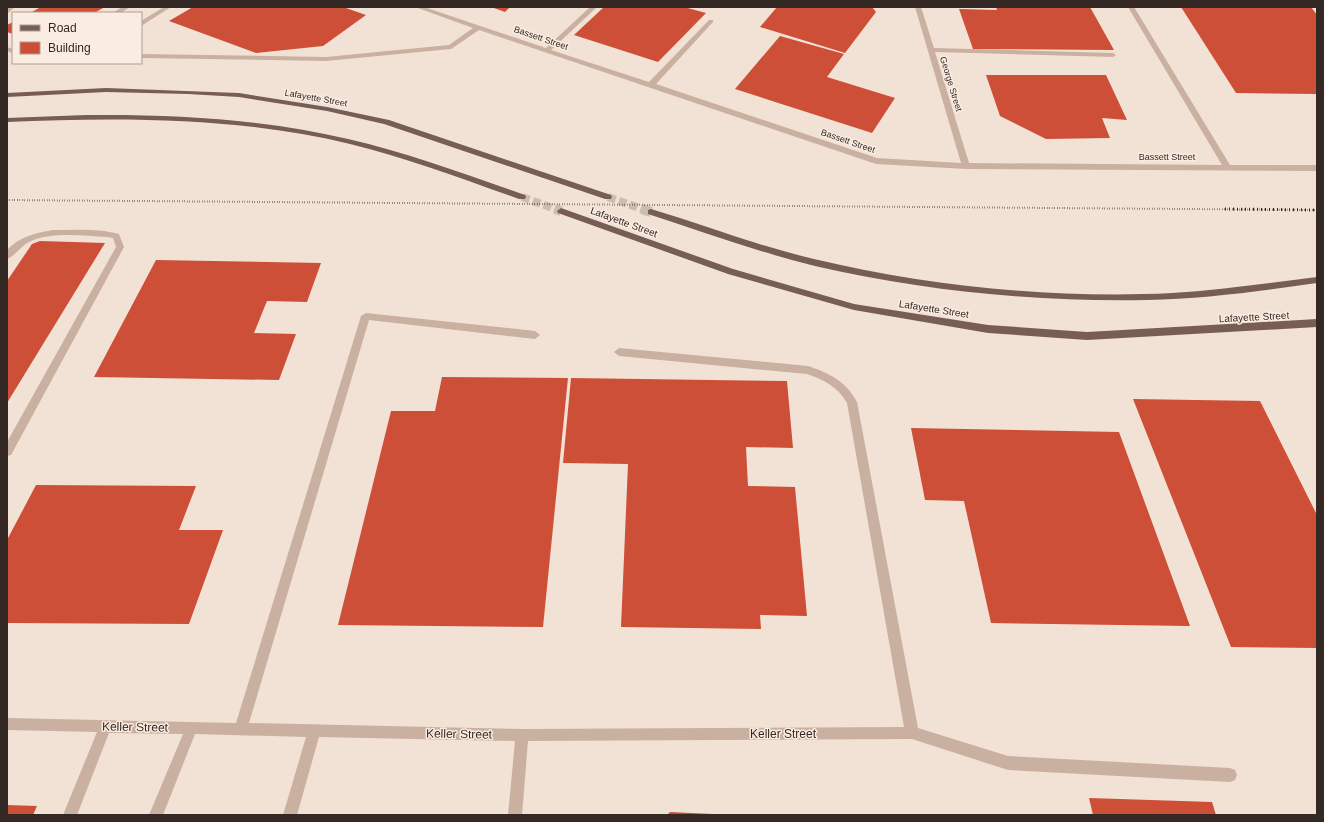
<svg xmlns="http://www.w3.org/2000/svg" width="1324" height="822" font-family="Arial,sans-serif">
  <rect width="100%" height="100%" fill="#f2e2d5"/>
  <g fill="#ce4f37">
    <polygon points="41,7 105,7 94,13 30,13"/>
    <polygon points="193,7 343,7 366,15 323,46 256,53 169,21"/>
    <polygon points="491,7 510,7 505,12"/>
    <polygon points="604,7 684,7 706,13 658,62 574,35"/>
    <polygon points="777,7 872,7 876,12 845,53 760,27"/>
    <polygon points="996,7 1090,7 1114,50 973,49 959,9 997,10"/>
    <polygon points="1181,7 1311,7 1317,15 1317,94 1236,93"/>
    <polygon points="13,22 13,34 7,32 7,25"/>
    <polygon points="780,36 844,54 827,77 895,98 872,133 735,89"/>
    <polygon points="986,75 1106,75 1127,120 1102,118 1110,138 1046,139 1000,116"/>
    <polygon points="40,241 105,243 7,403 7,281 32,244"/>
    <polygon points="156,260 321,263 307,302 267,301 254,333 296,334 279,380 94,377"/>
    <polygon points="442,377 568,378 543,627 338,625 391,411 435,411"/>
    <polygon points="571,378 787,381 793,448 746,447 748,486 795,487 807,616 760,615 761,629 621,627 628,464 563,463"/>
    <polygon points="1133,399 1260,401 1317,515 1317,648 1231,647"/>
    <polygon points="911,428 1119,432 1190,626 991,623 964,501 925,500"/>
    <polygon points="36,485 196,486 179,530 223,530 189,624 7,623 7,540"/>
    <polygon points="1089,798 1212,802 1216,815 1093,815"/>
    <polygon points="7,805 37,806 33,815 7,815"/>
    <polygon points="670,812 713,814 713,815 667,815"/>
  </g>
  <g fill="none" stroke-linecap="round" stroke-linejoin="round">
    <g stroke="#ccbdb2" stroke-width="8" stroke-dasharray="8 3.5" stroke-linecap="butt">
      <polyline points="522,197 558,210"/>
      <polyline points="608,197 645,210"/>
    </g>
    <g stroke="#ccbdb2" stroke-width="10" stroke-dasharray="10 4.5" stroke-linecap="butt">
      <polyline points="555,209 561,211"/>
      <polyline points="642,209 651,212"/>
    </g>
    <g fill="#cab0a1" fill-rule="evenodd">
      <polygon points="8,7 15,7 7,14 7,8"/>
      <polygon points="122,7 130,7 121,13 113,13"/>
      <polygon points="164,7 171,7 141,26 141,21"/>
      <polygon points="415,7 424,7 546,48 590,7 597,7 551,50 649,82 709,20 713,20 713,22 656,84 877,158 961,163 915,7 921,7 934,48 1113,53 1116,55 1113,57 935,52 969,163 1222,165 1128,7 1134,7 1230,165 1317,165 1317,171 966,169 876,164 479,30 451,49 326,61 141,58 141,54 326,57 449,45 473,28"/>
      <polygon points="7,47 13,49 13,53 7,51"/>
      <path d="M53,230c21,0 45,-2 66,4l5,13 -113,208 -4,1v-14l109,-195 -3,-9 -6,-1c-24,-1 -55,-6 -78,5 -8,4 -15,15 -22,17v-9c12,-13 28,-17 46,-20z"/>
      <path d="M366,313l169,18 5,4 -5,4 -166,-19 -120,403 273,6 382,-2 -57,-324c-9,-16 -23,-23 -40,-29l-188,-18 -5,-4 5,-4 189,18c21,7 38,15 49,36l61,326 90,28 222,12 5,2 2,5 -2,5 -5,2 -222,-12 -96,-31 -384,2 -6,74h-14l7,-74 -196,-4 -22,78h-14l23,-78 -111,-3 -32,81h-14l34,-81 -74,-1 -32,82h-14l34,-83 -90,-2v-12l229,5 125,-407z"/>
    </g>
    <g fill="#775d54" fill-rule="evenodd">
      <polygon points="106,88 239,93 327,107 389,120 611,195 612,197 611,199 605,199 384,124 327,111 239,97 188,94 106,92 7,97 7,93"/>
      <path d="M86,115c88,-1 176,4 262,24 61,14 119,36 177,56l1,2 -1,2h-6c-56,-20 -112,-41 -169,-55 -112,-27 -229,-27 -343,-22v-4z"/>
      <polygon points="561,208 733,269 854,304 988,325 1087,332 1317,319 1317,327 1087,340 988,333 854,310 728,274 558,213 557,211"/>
      <path d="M651,209c54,16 107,37 163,50 113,27 241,40 358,34 48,-3 97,-10 145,-16v6c-56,8 -113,16 -170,17 -111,2 -224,-9 -332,-34 -57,-14 -112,-34 -167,-52v-4z"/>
    </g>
    <polyline stroke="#342824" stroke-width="2" stroke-dasharray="0.5 2" stroke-linecap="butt" points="7,200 1315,210"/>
    <polyline stroke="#342824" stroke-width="3" stroke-dasharray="1 3" stroke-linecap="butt" points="1225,209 1317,210"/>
  </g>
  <g text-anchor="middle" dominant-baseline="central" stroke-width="3" stroke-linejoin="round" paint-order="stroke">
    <g font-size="9" fill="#342824" stroke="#faece1">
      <text transform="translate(541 38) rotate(19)">Bassett Street</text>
      <text transform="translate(951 84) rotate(73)">George Street</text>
      <text transform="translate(316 98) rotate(10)">Lafayette Street</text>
      <text transform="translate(848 141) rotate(19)">Bassett Street</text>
      <text x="1167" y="157">Bassett Street</text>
    </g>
    <g font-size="10" fill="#342824" stroke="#faece1">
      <text transform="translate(624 222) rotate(20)">Lafayette Street</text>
      <text transform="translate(934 309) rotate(9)">Lafayette Street</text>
      <text transform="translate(1254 317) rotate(-3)">Lafayette Street</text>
    </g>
    <g font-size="12" fill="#342824" stroke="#faece1">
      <text transform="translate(135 727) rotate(1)">Keller Street</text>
      <text transform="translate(459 734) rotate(1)">Keller Street</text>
      <text x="783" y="734">Keller Street</text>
    </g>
  </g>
  <rect width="1324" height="822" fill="none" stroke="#342824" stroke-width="16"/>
  <rect x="12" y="12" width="130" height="52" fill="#faece1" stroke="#ab9e95"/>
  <rect x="20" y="25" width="20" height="6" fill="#775d54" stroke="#ab9e95"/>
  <text x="48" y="32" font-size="12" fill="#342824">Road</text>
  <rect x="20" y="42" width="20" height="12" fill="#ce4f37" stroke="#ab9e95"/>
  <text x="48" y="52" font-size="12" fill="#342824">Building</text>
</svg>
